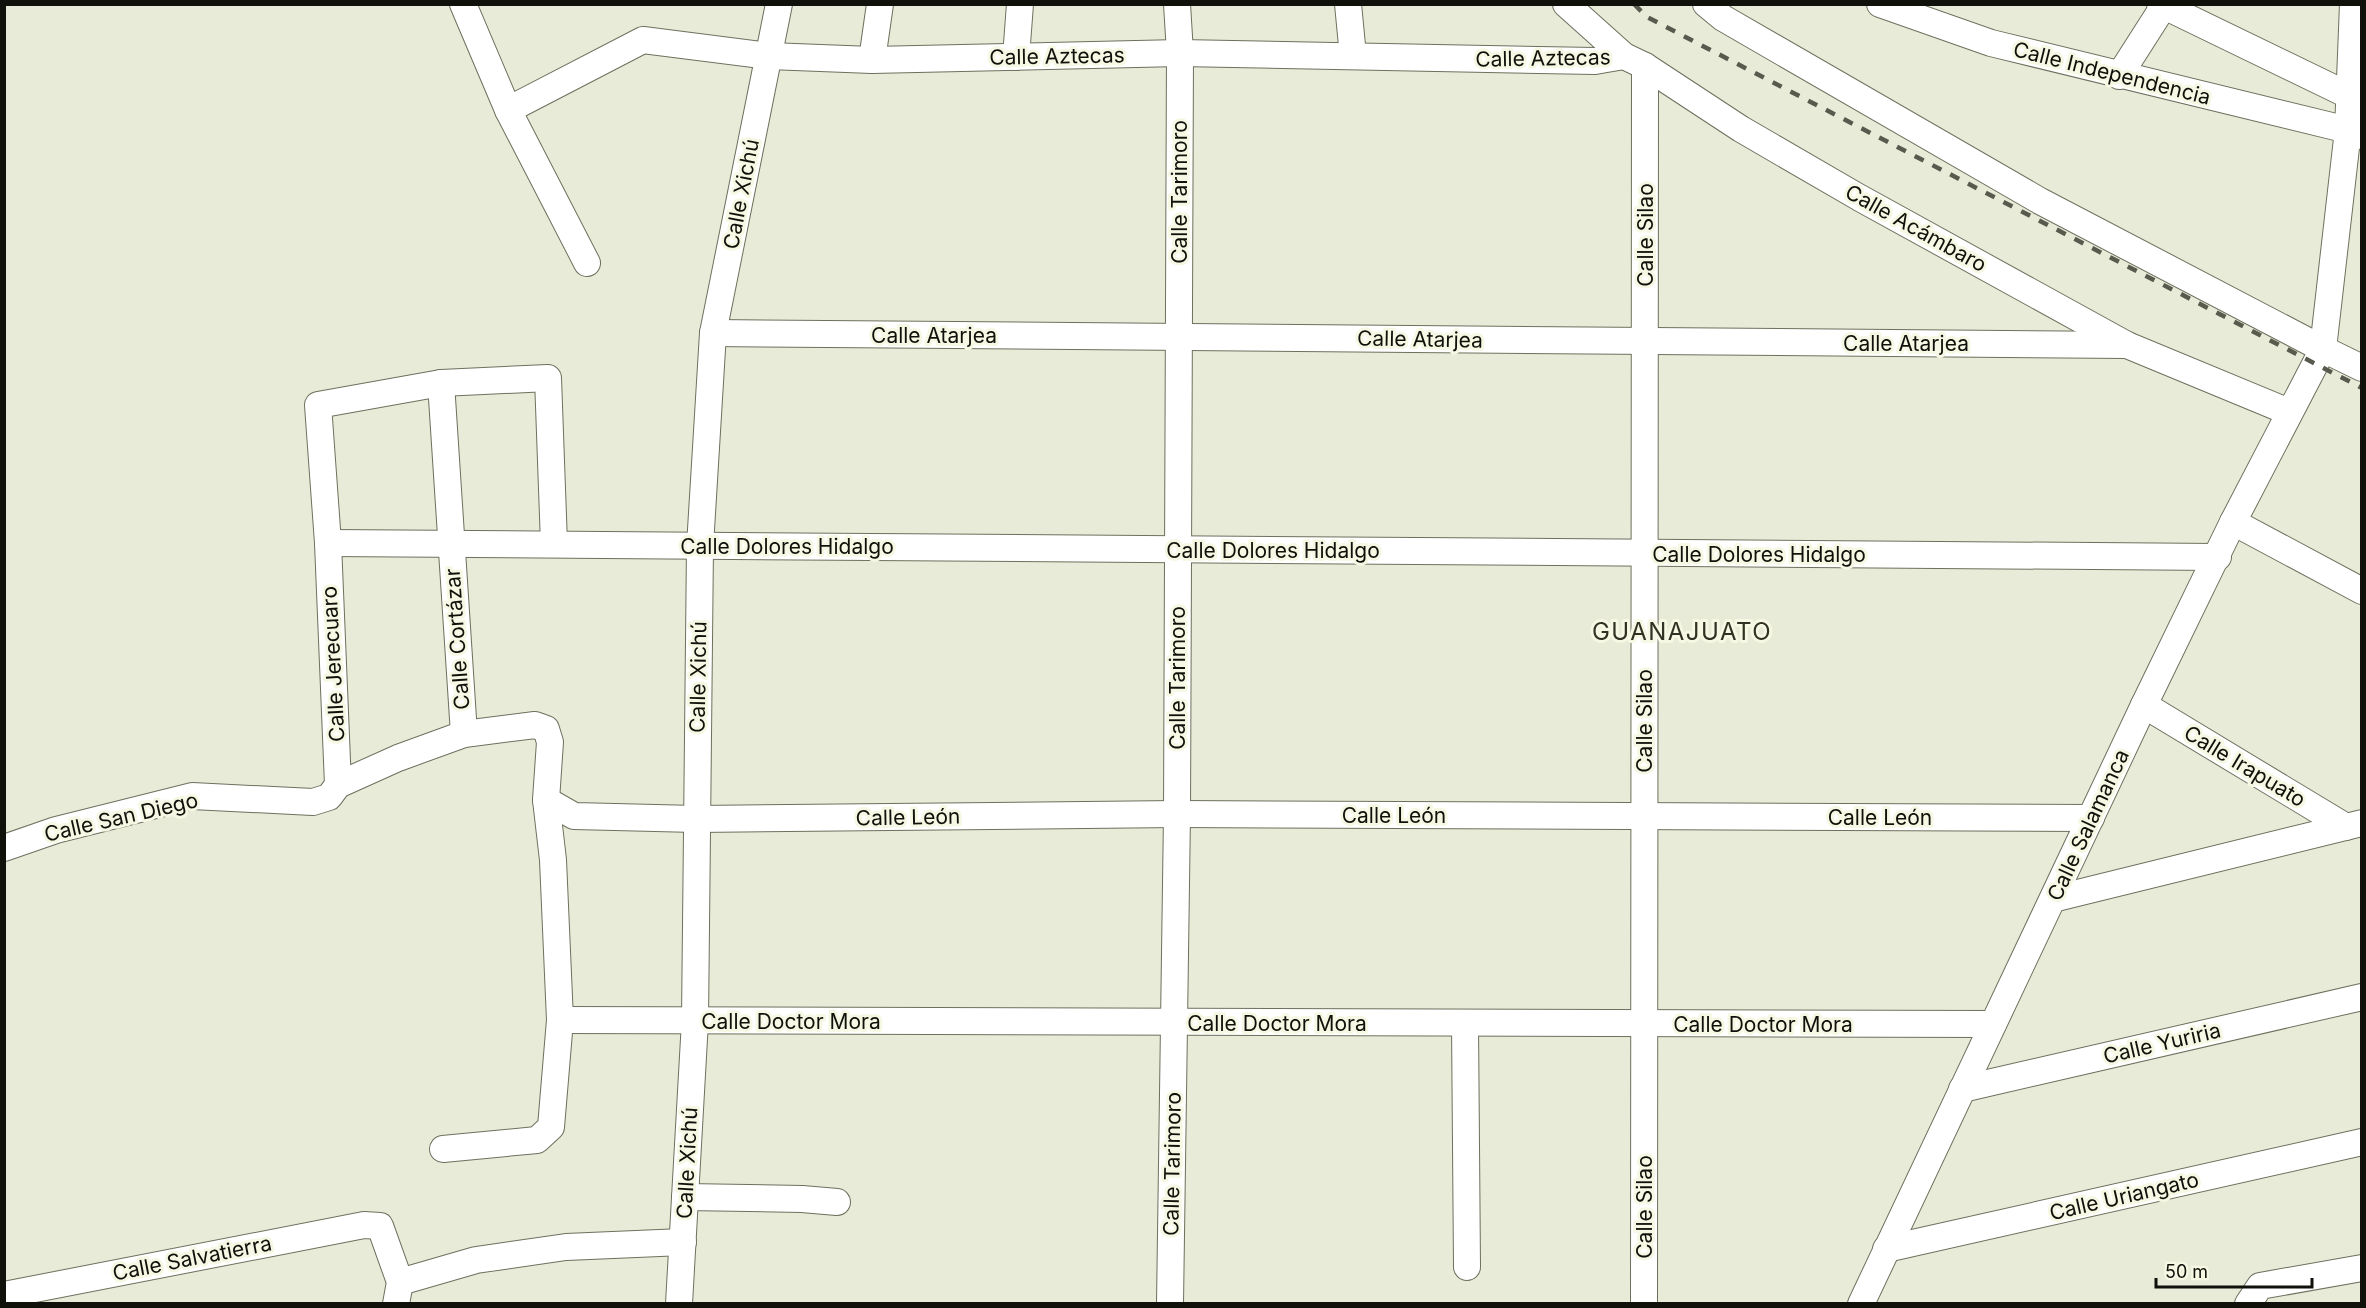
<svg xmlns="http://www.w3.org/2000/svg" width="2366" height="1308" font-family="Inter,sans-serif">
  <rect width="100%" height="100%" fill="#e8ebd7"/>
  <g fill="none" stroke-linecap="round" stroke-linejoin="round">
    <defs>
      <g id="minor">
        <polyline points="463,4 508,110 587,263"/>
        <polyline points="1348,4 1353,56"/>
        <polyline points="1566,4 1624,56 1645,66 1741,129 1860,198 2127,345 2289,412"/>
        <polyline points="1706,4 1723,18 2040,201 2323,349 2362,368"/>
        <polyline points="1880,4 1991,43 2348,130 2362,136"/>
        <polyline points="2160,4 2350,96"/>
        <polyline points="1016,57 1020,4"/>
        <polyline points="872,60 880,4"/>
        <polyline points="2119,76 2165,4"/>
        <polyline points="508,110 643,40 769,56 872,60 1180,53 1595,61 1624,56"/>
        <polyline points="713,333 2127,345"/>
        <polyline points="441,383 464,734"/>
        <polyline points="2233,522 2362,591"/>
        <polyline points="328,543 2218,557"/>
        <polyline points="2144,705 2346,827"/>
        <polyline points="338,785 328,543 318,405 441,383 548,378 554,544"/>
        <polyline points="546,800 574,816 696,819 1177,814 2091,818"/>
        <polyline points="4,848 56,830 192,796 313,802 329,797 338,785 398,758 464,734 535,725 546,729 550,742 546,800 553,860 560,1020 551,1127 537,1140 443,1149"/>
        <polyline points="2053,899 2362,823"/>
        <polyline points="560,1020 1993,1024"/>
        <polyline points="1465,1024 1467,1267"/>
        <polyline points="1962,1089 2362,997"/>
        <polyline points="685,1197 802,1199 837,1202"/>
        <polyline points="1886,1249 2362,1142"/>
        <polyline points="400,1282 476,1260 566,1247 683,1242"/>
        <polyline points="4,1295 364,1225 380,1226 400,1282 396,1304"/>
        <polyline points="679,1304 695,1021 700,546 713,333 779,4"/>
        <polyline points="1170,1304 1177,814 1180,53 1177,4"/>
        <polyline points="1644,1304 1645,66"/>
        <polyline points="1861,1304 2144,705 2233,522 2323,349 2348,130 2353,4"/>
        <polyline points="2248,1304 2260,1286 2362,1268"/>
      </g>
    </defs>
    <use href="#minor" stroke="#6e705e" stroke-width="28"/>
    <use href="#minor" stroke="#fff" stroke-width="26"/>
    <polyline stroke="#585a4e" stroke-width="4.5" stroke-dasharray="10 10" stroke-linecap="butt" points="1634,4 1647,17 2362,388"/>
  </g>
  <g text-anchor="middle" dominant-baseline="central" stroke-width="6" stroke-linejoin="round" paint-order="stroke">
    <g font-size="21" fill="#10110a" stroke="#f6f8e4">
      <text transform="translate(1057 56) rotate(-1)">Calle Aztecas</text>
      <text transform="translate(1543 58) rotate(-1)">Calle Aztecas</text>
      <text transform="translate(2112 73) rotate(14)">Calle Independencia</text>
      <text transform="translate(1179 192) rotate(-90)">Calle Tarimoro</text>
      <text transform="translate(741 194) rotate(-79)">Calle Xichú</text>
      <text transform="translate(1916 228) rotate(29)">Calle Acámbaro</text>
      <text transform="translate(1645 235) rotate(-90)">Calle Silao</text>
      <text x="934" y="335">Calle Atarjea</text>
      <text transform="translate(1420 339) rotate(1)">Calle Atarjea</text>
      <text x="1906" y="343">Calle Atarjea</text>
      <text x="787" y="546">Calle Dolores Hidalgo</text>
      <text x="1273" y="550">Calle Dolores Hidalgo</text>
      <text x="1759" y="554">Calle Dolores Hidalgo</text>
      <text transform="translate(457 639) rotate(-94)">Calle Cortázar</text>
      <text transform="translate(333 664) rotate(-93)">Calle Jerecuaro</text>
      <text transform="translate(698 677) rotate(-89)">Calle Xichú</text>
      <text transform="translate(1177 678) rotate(-90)">Calle Tarimoro</text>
      <text transform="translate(1644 721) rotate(-90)">Calle Silao</text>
      <text transform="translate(2245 766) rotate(31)">Calle Irapuato</text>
      <text x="1394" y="815">Calle León</text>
      <text transform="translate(121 817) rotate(-13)">Calle San Diego</text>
      <text transform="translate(908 817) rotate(-1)">Calle León</text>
      <text x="1880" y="817">Calle León</text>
      <text transform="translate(2088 825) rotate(-65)">Calle Salamanca</text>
      <text x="791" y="1021">Calle Doctor Mora</text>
      <text x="1277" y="1023">Calle Doctor Mora</text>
      <text x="1763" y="1024">Calle Doctor Mora</text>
      <text transform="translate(2162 1043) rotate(-13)">Calle Yuriria</text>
      <text transform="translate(687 1163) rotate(-87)">Calle Xichú</text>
      <text transform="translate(1172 1164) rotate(-89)">Calle Tarimoro</text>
      <text transform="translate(2124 1196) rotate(-13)">Calle Uriangato</text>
      <text transform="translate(1644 1207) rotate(-90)">Calle Silao</text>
      <text transform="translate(192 1258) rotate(-11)">Calle Salvatierra</text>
    </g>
    <g font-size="24" letter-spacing="1.5" fill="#313223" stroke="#f6f8e4">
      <text x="1682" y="631">GUANAJUATO</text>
    </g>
  </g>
  <rect width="2366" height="1308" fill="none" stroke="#10110a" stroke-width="12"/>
  <path d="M2156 1278v9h156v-9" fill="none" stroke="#10110a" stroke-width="3"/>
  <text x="2165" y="1278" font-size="18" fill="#10110a" stroke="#f6f8e4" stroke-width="4.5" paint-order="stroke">50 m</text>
</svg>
